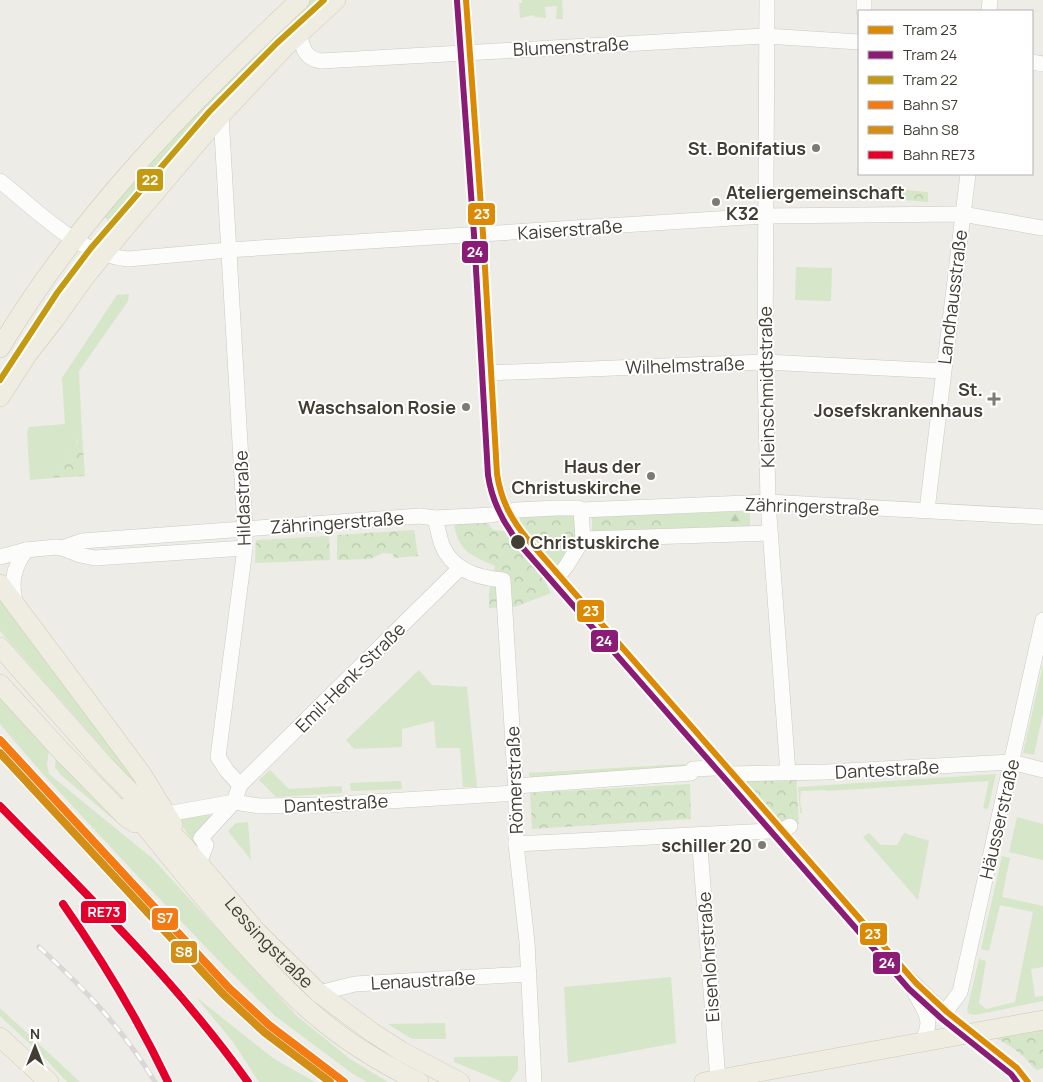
<svg xmlns="http://www.w3.org/2000/svg" width="1043" height="1082" font-family="Manrope,sans-serif">
  <defs>
    <pattern id="forest-firs" width="22" height="20" patternUnits="userSpaceOnUse" patternTransform="scale(1.25)"><rect width="22" height="20" fill="#d6e6c8"/><path d="M5 1l3.5 6h-7zM16 11l3.5 6h-7z" fill="#b9c6ac"/></pattern>
    <pattern id="park-crowns" width="20" height="18" patternUnits="userSpaceOnUse" patternTransform="scale(1.25)"><rect width="20" height="18" fill="#d6e6c8"/><path d="M2 6a3 3 0 1 1 6 0M12 15a3 3 0 1 1 6 0" fill="none" stroke="#b9c6ac"/></pattern>
  </defs>
  <rect width="100%" height="100%" fill="#edece7"/>
  <g fill="#d6e6c8">
    <polygon points="308,0 327,0 180,155 176,152 113,226 104,216 162,148"/>
    <polygon points="522,0 562,0 563,19 556,19 557,6 545,7 546,18 535,17 534,15 520,18 519,3 522,3"/>
    <polygon points="796,267 832,268 831,301 795,300"/>
    <polygon points="129,294 128,301 79,371 82,435 77,440 76,446 69,453 66,463 53,478 30,480 27,432 29,427 65,424 62,378 117,295"/>
    <polygon points="721,512 721,527 677,529 677,514"/>
    <polygon points="0,600 154,800 133,782 0,631"/>
    <polygon points="1043,665 1043,713 1034,755 1023,753"/>
    <polygon points="419,670 432,685 467,687 477,787 463,787 460,748 436,748 434,721 402,729 402,747 354,749 346,740"/>
    <polygon points="0,696 49,749 47,764 49,774 152,858 297,1016 350,1059 388,1082 367,1082 353,1074 275,1016 221,963 131,869 42,773 0,724"/>
    <polygon points="56,756 125,829 61,775 55,767"/>
    <polygon points="685,764 685,770 529,781 529,773"/>
    <polygon points="270,770 289,789 342,786 342,793 276,797 259,780"/>
    <polygon points="996,774 988,809 983,808 989,781 827,791 826,790 801,791 800,801 802,813 800,813 798,787"/>
    <polygon points="401,781 402,789 351,791 350,783"/>
    <polygon points="213,808 199,838 193,842 176,816"/>
    <polygon points="1017,817 1043,824 1043,860 1009,852"/>
    <polygon points="248,822 251,860 228,831 236,823"/>
    <polygon points="869,833 881,845 897,845 904,833 929,841 918,900 863,837"/>
    <polygon points="1002,856 1010,858 1002,897 1043,906 1043,967 1031,969 1035,997 1043,996 1043,1001 975,1015 969,1014 967,1010 979,959 986,961 979,1003 986,1009 1015,1002 1033,912 1000,905 989,951 981,949"/>
    <polygon points="671,977 676,1043 568,1063 564,987"/>
    <polygon points="196,997 273,1058 315,1082 259,1082 233,1042"/>
    <polygon points="0,1008 80,1082 67,1082 42,1055 0,1016"/>
    <polygon points="445,1023 446,1039 412,1039 388,1024"/>
    <polygon points="518,1056 518,1070 510,1082 503,1082 454,1062 454,1057"/>
  </g>
  <polygon fill="url(#forest-firs)" points="750,511 750,526 721,527 721,512"/>
  <g fill="url(#park-crowns)">
    <polygon points="872,187 928,192 928,202 871,197"/>
    <polygon points="82,435 85,476 53,478 66,463 69,453 76,446 79,437"/>
    <path d="M579,514v24l-18,30 -15,15 5,10 -36,14 -26,1v-16l6,-26c-24,-11 -37,-14 -41,-43l33,-1 6,8 10,1 17,-8v-8z"/>
    <polygon points="677,514 677,529 592,532 592,517"/>
    <polygon points="414,530 418,556 394,558 393,554 383,553 370,559 337,560 337,535"/>
    <polygon points="329,536 330,560 255,563 256,540"/>
    <polygon points="737,775 796,776 799,824 783,828"/>
    <polygon points="690,784 691,819 532,829 530,793"/>
    <path d="M1043,1028v40l-5,2c-6,-2 -7,-6 -12,-11 -9,-9 -19,-15 -30,-21z"/>
  </g>
  <g fill="none" stroke-linecap="round" stroke-linejoin="round">
    <defs>
      <g id="minor">
        <path d="M463,0l31,474c4,27 14,48 32,69l375,428 49,48 8,17"/>
        <polyline points="767,0 765,362 768,502 788,773"/>
        <polyline points="864,11 864,0"/>
        <polyline points="989,11 990,0"/>
        <path d="M299,34c4,14 6,25 22,27l445,-25 93,6"/>
        <polyline points="1032,62 1043,64"/>
        <path d="M0,181c38,30 77,73 128,78l100,-9 537,-34 197,-2 81,14"/>
        <polyline points="487,373 765,362 943,371"/>
        <polyline points="927,510 968,174"/>
        <path d="M435,518c2,8 4,18 7,27 10,25 36,33 61,35l13,213v51l11,98 7,140"/>
        <polyline points="769,533 583,539 581,510 768,502 1043,517"/>
        <polyline points="62,548 82,541 420,516 435,518 491,515 516,510 557,508 578,508 581,510"/>
        <polyline points="0,557 26,550 56,547 62,548 80,555 95,558 245,548"/>
        <polyline points="557,578 567,565 583,539"/>
        <path d="M16,604c-6,-20 -3,-36 10,-54"/>
        <polyline points="730,774 827,772 1011,762 1043,770"/>
        <polyline points="240,785 460,568"/>
        <polyline points="516,786 691,773 693,769 715,768 721,764"/>
        <polyline points="167,814 234,802 259,806 324,805 516,793"/>
        <polyline points="699,835 718,1080"/>
        <polyline points="516,844 770,831 782,830 790,826"/>
        <polyline points="199,864 206,845 201,838 234,802 240,785 227,771 218,757 245,548 245,529 221,115"/>
        <polyline points="319,993 355,984 529,974"/>
        <path d="M915,993c11,20 20,29 5,51"/>
        <polyline points="944,1014 960,992 1043,620"/>
      </g>
      <g id="major">
        <path d="M0,348c80,-134 187,-242 300,-348"/>
        <polyline points="0,397 27,355 55,319 85,277 123,230 221,115 285,47 336,0"/>
        <polyline points="0,584 141,773 173,825"/>
        <path id="s1" d="M0,647l107,121 77,78 73,86 62,61 54,40 28,18 59,31"/>
        <polyline points="0,684 64,754 126,817 135,823"/>
        <path d="M129,806c42,53 84,105 130,154 20,22 40,43 63,61 29,24 63,44 97,61"/>
        <polyline points="0,1037 49,1082"/>
        <polyline points="704,1082 1043,1020"/>
      </g>
    </defs>
    <use href="#minor" stroke="#cbcac5" stroke-width="16"/>
    <use href="#major" stroke="#cecab6" stroke-width="20"/>
    <use href="#minor" stroke="#fcfcfb" stroke-width="15"/>
    <use href="#major" stroke="#efede2" stroke-width="19"/>
    <defs>
      <path id="rail" d="M39,947c45,41 84,82 116,135"/>
    </defs>
    <use href="#rail" stroke="#d8d8d7" stroke-width="5"/>
    <use href="#rail" stroke="#fff" stroke-width="3" stroke-dasharray="9" stroke-linecap="butt"/>
    <defs>
      <polyline id="rail-1" points="0,740 229,988 269,1025 344,1082"/>
      <polyline id="rail-2" points="0,753 223,994 264,1032 330,1082"/>
      <g id="rail-3">
        <path d="M0,806c88,90 175,174 248,276"/>
        <path d="M63,904c40,57 75,115 105,178"/>
      </g>
    </defs>
    <use href="#rail-1" stroke="#fff" stroke-width="11"/>
    <use href="#rail-2" stroke="#fff" stroke-width="11"/>
    <use href="#rail-3" stroke="#fff" stroke-width="11"/>
    <use href="#rail-1" stroke="#f47a14" stroke-width="8"/>
    <use href="#rail-2" stroke="#d48e15" stroke-width="8"/>
    <use href="#rail-3" stroke="#e4002b" stroke-width="8"/>
    <defs>
      <path id="tram-1" d="M466,0l17,234 14,240c4,27 15,47 32,67l387,442 31,29 70,56 11,14"/>
      <path id="tram-2" d="M457,1l17,234 14,240c4,28 16,50 34,72l387,442 33,30 69,55 6,8"/>
      <polyline id="tram-3" points="0,380 57,293 91,248 209,112 277,43 324,0"/>
    </defs>
    <use href="#tram-1" stroke="#fff" stroke-width="10"/>
    <use href="#tram-2" stroke="#fff" stroke-width="10"/>
    <use href="#tram-3" stroke="#fff" stroke-width="10"/>
    <use href="#tram-1" stroke="#dc8a03" stroke-width="6"/>
    <use href="#tram-2" stroke="#8b1c75" stroke-width="6"/>
    <use href="#tram-3" stroke="#c49a10" stroke-width="6"/>
  </g>
  <g fill="#7e7b73" stroke="#fff" stroke-width="2">
    <circle cx="816" cy="148" r="5"/>
    <circle cx="716" cy="202" r="5"/>
    <path d="M991.5 391.5h5v5h5v5h-5v5h-5v-5h-5v-5h5z"/>
    <circle cx="466" cy="407" r="5"/>
    <circle cx="651" cy="476" r="5"/>
    <circle cx="762" cy="845" r="5"/>
  </g>
  <circle fill="#423e34" stroke="#fff" stroke-width="2" cx="518" cy="542" r="8"/>
  <g text-anchor="middle" dominant-baseline="central" stroke-width="4" stroke-linejoin="round" paint-order="stroke">
    <g font-size="18" fill="#423e34" stroke="#fff">
      <text transform="translate(571 46) rotate(-3)">Blumenstraße</text>
      <text transform="translate(570 229) rotate(-4)">Kaiserstraße</text>
      <text transform="translate(952 297) rotate(-83)">Landhausstraße</text>
      <text transform="translate(685 365) rotate(-2)">Wilhelmstraße</text>
      <text transform="translate(766 387) rotate(-91)">Kleinschmidtstraße</text>
      <text transform="translate(242 498) rotate(-92)">Hildastraße</text>
      <text transform="translate(812 506) rotate(2)">Zähringerstraße</text>
      <text transform="translate(337 522) rotate(-4)">Zähringerstraße</text>
      <text transform="translate(350 677) rotate(-45)">Emil-Henk-Straße</text>
      <text transform="translate(887 769) rotate(-3)">Dantestraße</text>
      <text transform="translate(514 780) rotate(-92)">Römerstraße</text>
      <text transform="translate(336 803) rotate(-3)">Dantestraße</text>
      <text transform="translate(999 819) rotate(-77)">Häusserstraße</text>
      <text stroke="none"><textPath href="#s1" startOffset="400">Lessingstraße</textPath></text>
      <text transform="translate(708 957) rotate(-94)">Eisenlohrstraße</text>
      <text transform="translate(423 980) rotate(-3)">Lenaustraße</text>
    </g>
    <g font-size="18" font-weight="bold" fill="#423e34" stroke="#fff" text-anchor="end">
      <text x="806" y="148">St. Bonifatius</text>
      <text x="726" y="192" text-anchor="start">Ateliergemeinschaft<tspan x="726" dy="21">K32</tspan></text>
      <text x="983" y="389">St.<tspan x="983" dy="21">Josefskrankenhaus</tspan></text>
      <text x="456" y="407">Waschsalon Rosie</text>
      <text x="641" y="466">Haus der<tspan x="641" dy="21">Christuskirche</tspan></text>
      <text x="752" y="845">schiller 20</text>
    </g>
    <g font-size="18" font-weight="bold" fill="#423e34" stroke="#fff" text-anchor="start">
      <text x="530" y="542">Christuskirche</text>
    </g>
  </g>
  <g stroke="#fff" stroke-width="2">
    <rect x="136" y="168" width="28" height="24" rx="5" fill="#c49a10"/>
    <rect x="467" y="202" width="29" height="24" rx="5" fill="#dc8a03"/>
    <rect x="461" y="240" width="28" height="24" rx="5" fill="#8b1c75"/>
    <rect x="576" y="599" width="29" height="24" rx="5" fill="#dc8a03"/>
    <rect x="590" y="629" width="29" height="24" rx="5" fill="#8b1c75"/>
    <rect x="80" y="900" width="47" height="24" rx="5" fill="#e4002b"/>
    <rect x="151" y="907" width="28" height="24" rx="5" fill="#f47a14"/>
    <rect x="859" y="922" width="29" height="24" rx="5" fill="#dc8a03"/>
    <rect x="170" y="940" width="28" height="24" rx="5" fill="#d48e15"/>
    <rect x="872" y="951" width="29" height="24" rx="5" fill="#8b1c75"/>
  </g>
  <g font-size="14" text-anchor="middle" font-weight="bold" fill="#fff">
    <text x="150" y="185">22</text>
    <text x="482" y="219">23</text>
    <text x="475" y="257">24</text>
    <text x="591" y="616">23</text>
    <text x="604" y="646">24</text>
    <text x="104" y="917">RE73</text>
    <text x="165" y="923">S7</text>
    <text x="873" y="939">23</text>
    <text x="184" y="957">S8</text>
    <text x="887" y="968">24</text>
  </g>
  <rect x="858" y="10" width="175" height="165" fill="#ffffff" stroke="#b3b2ae"/>
  <rect x="868" y="26" width="25" height="8" fill="#dc8a03" stroke="#b3b2ae"/>
  <text x="903" y="35" font-size="15" fill="#423e34">Tram 23</text>
  <rect x="868" y="51" width="25" height="8" fill="#8b1c75" stroke="#b3b2ae"/>
  <text x="903" y="60" font-size="15" fill="#423e34">Tram 24</text>
  <rect x="868" y="76" width="25" height="8" fill="#c49a10" stroke="#b3b2ae"/>
  <text x="903" y="85" font-size="15" fill="#423e34">Tram 22</text>
  <rect x="868" y="101" width="25" height="8" fill="#f47a14" stroke="#b3b2ae"/>
  <text x="903" y="110" font-size="15" fill="#423e34">Bahn S7</text>
  <rect x="868" y="126" width="25" height="8" fill="#d48e15" stroke="#b3b2ae"/>
  <text x="903" y="135" font-size="15" fill="#423e34">Bahn S8</text>
  <rect x="868" y="151" width="25" height="8" fill="#e4002b" stroke="#b3b2ae"/>
  <text x="903" y="160" font-size="15" fill="#423e34">Bahn RE73</text>
  <g transform="translate(35 1047)" stroke="#ffffff" stroke-width="4" paint-order="stroke">
  <path d="M0-4L9 19L0 12L-9 19Z" fill="#423e34"/>
  <text y="-8" font-size="14" font-weight="bold" text-anchor="middle" fill="#423e34">N</text>
  </g>
</svg>
